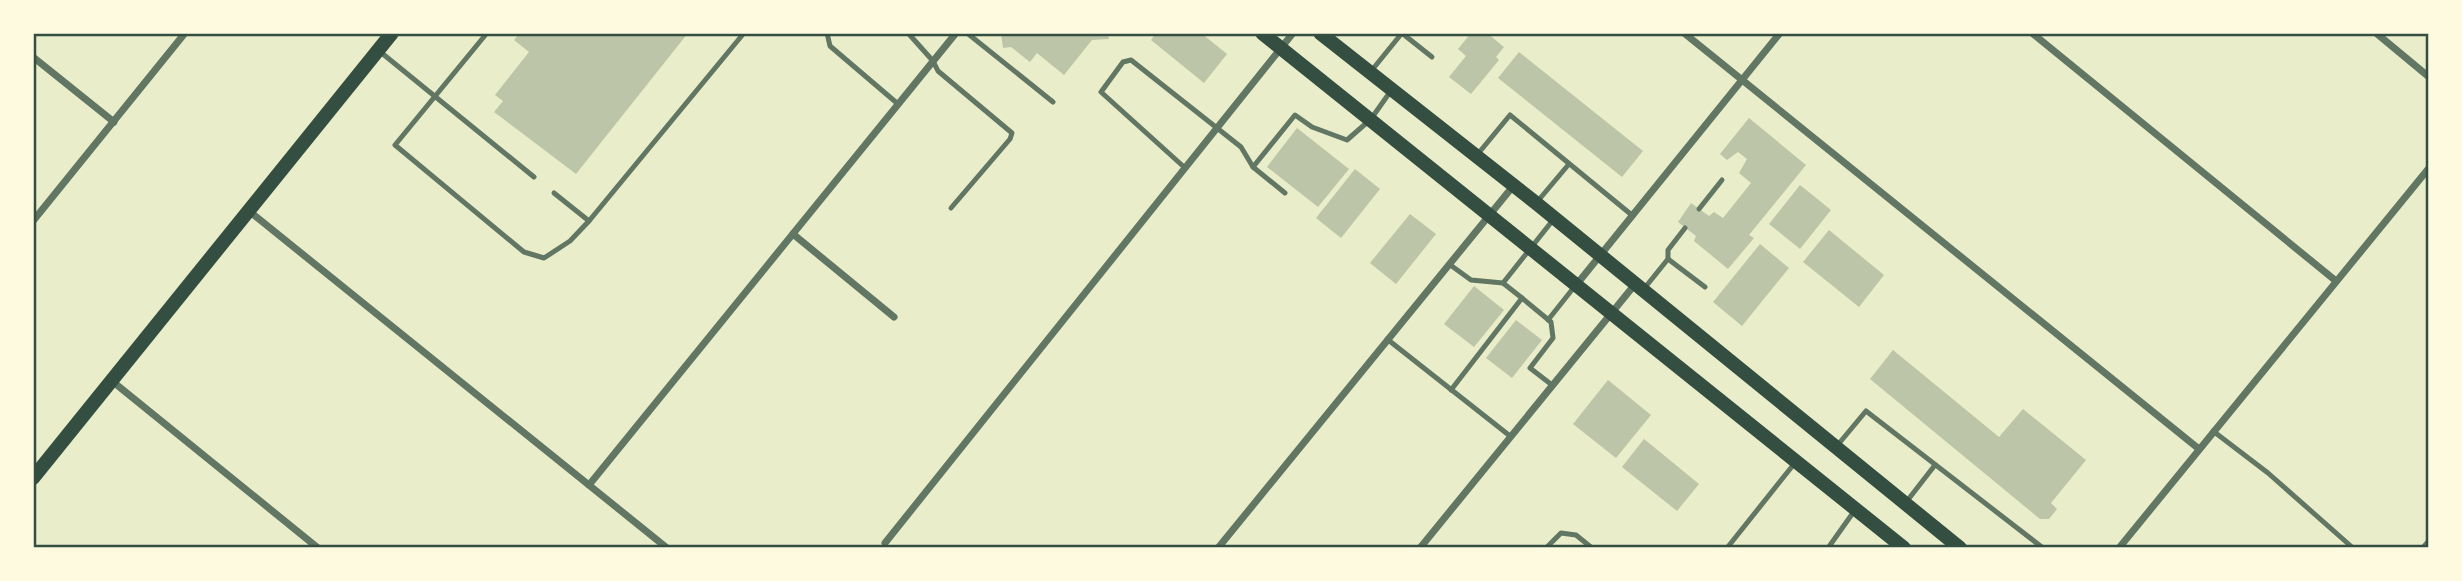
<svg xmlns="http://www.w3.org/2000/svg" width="2462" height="581" font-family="Rubik,sans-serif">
  <rect width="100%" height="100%" fill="#e9edc9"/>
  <g fill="#bcc5a7">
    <polygon points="520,33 542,36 544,33 688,33 576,174 494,112 503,101 495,95 529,52 514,40"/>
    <polygon points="1001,33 1108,33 1109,39 1092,40 1064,75 1037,53 1030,62 1011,47 1003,48"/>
    <polygon points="1156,33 1201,33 1227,54 1204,83 1151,40"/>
    <polygon points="1471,33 1487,33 1504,47 1496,57 1499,60 1471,94 1449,77 1466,56 1458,49"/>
    <polygon points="1519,52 1643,151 1622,177 1498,78"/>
    <polygon points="1749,118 1806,165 1749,235 1754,238 1728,269 1694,241 1696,236 1678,222 1691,203 1709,216 1714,212 1723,218 1751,183 1739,173 1747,159 1738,152 1727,160 1720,154"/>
    <polygon points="1297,128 1349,169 1318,207 1267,167"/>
    <polygon points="1355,169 1380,189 1341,238 1316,218"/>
    <polygon points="1800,185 1831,210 1800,249 1769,224"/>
    <polygon points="1410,214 1436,234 1396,284 1370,263"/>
    <polygon points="1829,230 1884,275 1859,307 1803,262"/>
    <polygon points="1760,244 1789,268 1742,326 1713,302"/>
    <polygon points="1474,286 1504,310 1474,347 1444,324"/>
    <polygon points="1516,320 1542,340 1512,378 1486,358"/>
    <polygon points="1893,350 1999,437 2023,409 2086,460 2051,503 2057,509 2049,519 2040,519 1870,379"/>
    <polygon points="1608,380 1651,415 1616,458 1573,424"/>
    <polygon points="1644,439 1699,484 1677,511 1622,467"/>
  </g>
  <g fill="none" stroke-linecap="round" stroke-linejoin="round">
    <g stroke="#617663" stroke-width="5">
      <polyline points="487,33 395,145 524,252 544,258 570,241 589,221"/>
      <polyline points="827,33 830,46 898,104"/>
      <polyline points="908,33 933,61 938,71 1012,133 1010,139 951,208"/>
      <polyline points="967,33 1053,102"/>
      <polyline points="1403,34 1432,57"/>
      <polyline points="378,50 534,177"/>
      <polyline points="1372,70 1402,33"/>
      <polyline points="1477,155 1510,115 1633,216"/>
      <polyline points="1184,167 1101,92 1123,62 1131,60 1241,147 1253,167 1285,193"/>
      <polyline points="1253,167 1295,115 1312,127 1347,140 1371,119 1390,92"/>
      <polyline points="554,193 589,221 744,33"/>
      <polyline points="1537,202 1569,164"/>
      <polyline points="1699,209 1722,180"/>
      <polyline points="1668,259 1668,250 1685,228"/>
      <polyline points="1449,264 1471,280 1503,283 1553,220"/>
      <polyline points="1643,290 1668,259 1705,287"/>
      <polyline points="1522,298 1551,322 1553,338 1530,368 1552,385"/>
      <polyline points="1548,320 1575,286"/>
      <polyline points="1387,339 1510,436"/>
      <polyline points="1451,390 1522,298 1503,283"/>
      <polyline points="2213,431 2268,473 2353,548"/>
      <polyline points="1836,447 1866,411 2043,548"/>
      <polyline points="1907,501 1935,465"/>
      <polyline points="1546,548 1561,533 1576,535 1592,548"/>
      <polyline points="1727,548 1794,464"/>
      <polyline points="1828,548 1855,510"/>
    </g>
    <g stroke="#617663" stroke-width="7">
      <polyline points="1684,33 2199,449"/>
      <polyline points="2032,33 2336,281"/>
      <polyline points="2376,33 2429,77"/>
      <polyline points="33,57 114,122"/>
      <polyline points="249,211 667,548"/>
      <polyline points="33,221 185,33"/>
      <polyline points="793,234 894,317"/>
      <polyline points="1577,284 1780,33"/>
      <polyline points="112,381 318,548"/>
      <polyline points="589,485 956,33"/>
      <polyline points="885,543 1293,33"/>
      <polyline points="1218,548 1514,185"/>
      <polyline points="1420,548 1636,283"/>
      <polyline points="2119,548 2429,168"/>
      <polyline points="2424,548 2429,542"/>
    </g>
    <g stroke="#344e41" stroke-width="14">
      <polyline points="1262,33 1904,548"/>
      <polyline points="1320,33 1536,203 1960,548"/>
      <polyline points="33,478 392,33"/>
    </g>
  </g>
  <rect width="2462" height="581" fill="none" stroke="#fefae0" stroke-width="70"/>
  <rect x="35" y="35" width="2392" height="511" fill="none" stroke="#344e41" stroke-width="2.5"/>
</svg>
